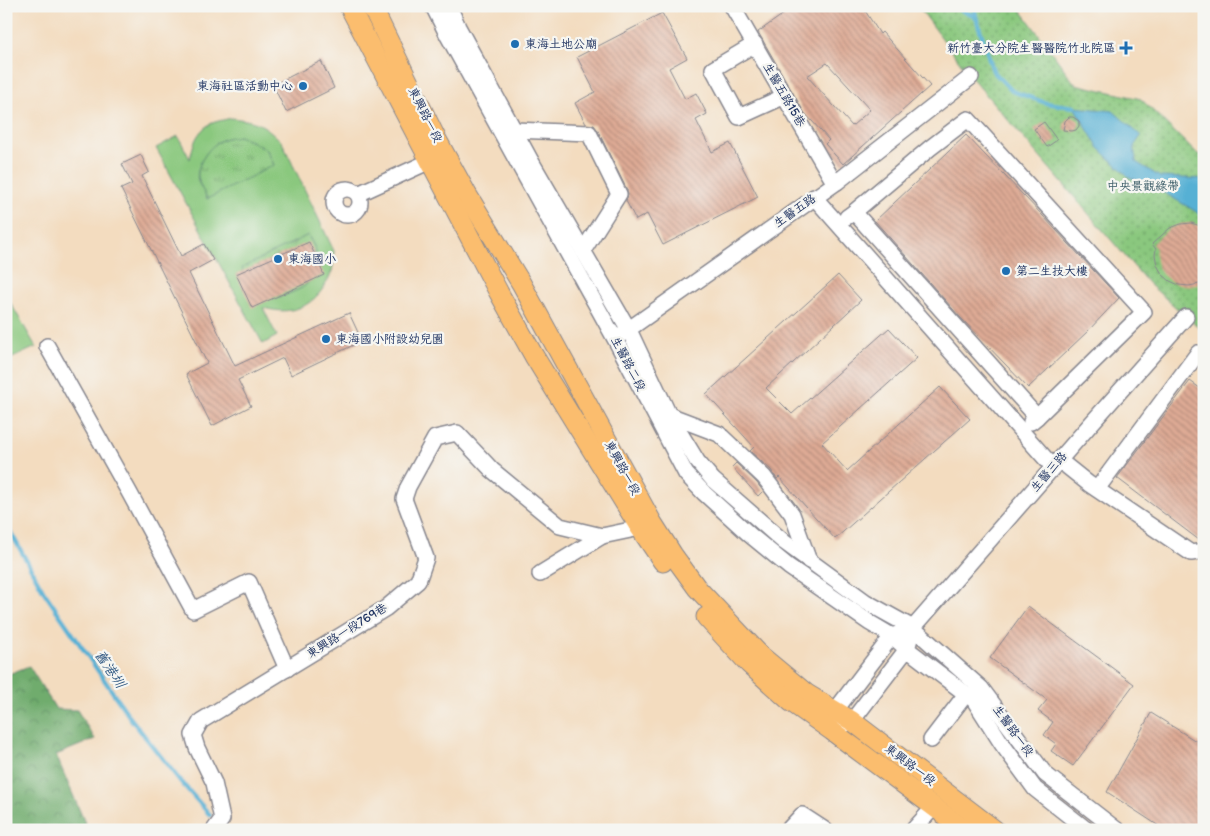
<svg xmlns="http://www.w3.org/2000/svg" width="1210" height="836" font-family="'Balsamiq Sans','LXGW WenKai TC',sans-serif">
  <defs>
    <pattern id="grass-tufts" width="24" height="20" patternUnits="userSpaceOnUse" patternTransform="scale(1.25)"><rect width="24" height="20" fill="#8ac87e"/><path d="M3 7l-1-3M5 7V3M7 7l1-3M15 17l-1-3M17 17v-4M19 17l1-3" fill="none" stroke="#70a36a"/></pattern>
    <pattern id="forest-crowns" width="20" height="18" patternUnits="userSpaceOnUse" patternTransform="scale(1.25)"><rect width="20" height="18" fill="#6fac6d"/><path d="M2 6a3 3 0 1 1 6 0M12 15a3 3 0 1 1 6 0" fill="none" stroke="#5a8c5d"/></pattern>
    <pattern id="park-dots" width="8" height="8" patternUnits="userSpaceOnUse" patternTransform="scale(1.25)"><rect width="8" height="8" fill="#8ac87e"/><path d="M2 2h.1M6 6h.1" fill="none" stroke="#70a36a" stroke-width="1.8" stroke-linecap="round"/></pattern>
    <pattern id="building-back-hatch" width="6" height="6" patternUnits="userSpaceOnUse" patternTransform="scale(1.25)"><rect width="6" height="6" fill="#deaa94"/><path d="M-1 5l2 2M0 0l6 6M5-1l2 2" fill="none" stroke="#b38b7c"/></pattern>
  </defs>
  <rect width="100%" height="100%" fill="#f6f6f2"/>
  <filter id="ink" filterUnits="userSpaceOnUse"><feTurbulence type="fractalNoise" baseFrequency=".02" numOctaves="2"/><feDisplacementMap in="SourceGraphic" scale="10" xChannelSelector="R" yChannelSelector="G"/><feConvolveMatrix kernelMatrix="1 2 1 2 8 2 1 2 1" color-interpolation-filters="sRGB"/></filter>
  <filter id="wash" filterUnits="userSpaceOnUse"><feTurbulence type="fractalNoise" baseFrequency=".0096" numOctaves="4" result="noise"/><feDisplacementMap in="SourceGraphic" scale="20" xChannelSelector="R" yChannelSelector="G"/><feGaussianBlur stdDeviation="1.12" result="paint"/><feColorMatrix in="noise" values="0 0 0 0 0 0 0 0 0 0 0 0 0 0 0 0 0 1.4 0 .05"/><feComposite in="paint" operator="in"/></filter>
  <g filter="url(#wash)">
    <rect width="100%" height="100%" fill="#f3dcbf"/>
    <g fill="url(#grass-tufts)" stroke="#527c6e">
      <path d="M239,136l14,6 14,8 7,15 -66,34c-3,-5 -8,-11 -9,-18 -6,-16 12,-39 28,-43 3,-1 8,-1 12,-2z"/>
      <polygon points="308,235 315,248 318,262 310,281 302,288 291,293 279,297 266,293 247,280 241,268"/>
    </g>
    <polygon fill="url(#forest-crowns)" stroke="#456e66" points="29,666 56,709 77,710 95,739 56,755 88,830 6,830 6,675"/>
    <polygon fill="url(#park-dots)" stroke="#527c6e" points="918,6 1018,6 1075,84 1141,99 1197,154 1204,155 1204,332 1149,284 971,77"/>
    <g fill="#8ac87e" stroke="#527c6e" fill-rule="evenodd">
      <path d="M231,118c26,3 32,5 51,24l52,109c-1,6 0,14 -2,20 -7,19 -21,36 -41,39 -9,2 -19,0 -28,-2l14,28 -14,8 -107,-196 22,-12 12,23c3,-14 6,-27 20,-35 6,-3 14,-4 21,-6zM239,136l14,6 14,8 7,15 -67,34c-2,-6 -7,-12 -9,-18 -4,-16 13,-39 29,-43 3,-1 8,-1 12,-2zM308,235l7,13 3,14 -8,19 -8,7 -11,5 -12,4 -13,-4 -19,-13 -5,-12z"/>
      <polygon points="6,295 36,347 6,361"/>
    </g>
    <polygon fill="#57b0d4" stroke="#397099" points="1074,107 1113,111 1141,136 1134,146 1136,162 1160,177 1204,179 1204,218 1195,211 1158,189 1129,177 1098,147"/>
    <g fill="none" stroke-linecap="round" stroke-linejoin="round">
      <g stroke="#57b0d4" stroke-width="4.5">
        <polyline points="953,6 976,17"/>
        <polyline points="974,6 976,17 993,71 1012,91 1046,103 1074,107"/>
        <polyline points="6,524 44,592 131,719 181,782 210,815"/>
      </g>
    </g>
    <g id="blocks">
      <g fill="url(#building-back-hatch)" fill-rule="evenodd">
        <path d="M795,6h67l18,28 2,-2 48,54 -87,78 -18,-20 4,-4 -25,-28 -46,-80zM827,63l43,47 -18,16 -45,-50z"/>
        <polygon points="662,13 687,58 669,68 685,99 696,93 707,114 696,120 712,152 730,143 758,197 663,245 647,214 636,220 626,201 628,195 627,190 597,129 594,125 586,124 575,103 595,92 577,57"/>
        <polygon points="321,61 334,88 286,112 273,85"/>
        <polygon points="1069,117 1073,117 1079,121 1079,126 1076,130 1072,131 1063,130 1065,121"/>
        <polygon points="1044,122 1057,140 1047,147 1034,129"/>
        <polygon points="966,135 1043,216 1119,298 1088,331 1028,388 960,317 875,221"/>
        <polygon points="141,155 149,172 142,176 181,256 204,244 213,260 189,273 235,366 349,313 362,341 291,375 283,358 238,380 251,406 212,426 186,374 207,363 121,189 132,184 122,164"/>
        <polygon points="1191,223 1204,227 1204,281 1199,284 1189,286 1179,285 1170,281 1162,274 1157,265 1155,255 1156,249 1152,244 1170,228 1181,224"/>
        <polygon points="309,242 324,275 252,308 236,274"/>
        <polygon points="838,275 861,300 766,388 792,414 889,328 917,358 822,443 847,471 940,387 970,419 835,539 779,477 777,479 771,470 750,451 754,447 706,394"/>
        <polygon points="1190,381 1204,391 1204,534 1199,540 1117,478"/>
        <polygon points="736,463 757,483 763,491 758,496 732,467"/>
        <polygon points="1028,606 1134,684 1073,766 1051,751 1056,744 1044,735 1053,722 1038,711 1047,700 990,658"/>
        <polygon points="1151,713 1204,746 1204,830 1165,830 1107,792"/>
      </g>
    </g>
  </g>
  <g filter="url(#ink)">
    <use href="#blocks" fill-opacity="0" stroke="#87868e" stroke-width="1"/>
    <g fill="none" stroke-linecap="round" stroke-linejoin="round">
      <defs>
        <g id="minor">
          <polyline points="433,6 448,36 615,339 686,474 704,493 750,535 789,567 870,623 892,636 907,649 974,700 1002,744 1035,789 1087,830"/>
          <polyline points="449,6 458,27 531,161 629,330 669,415 697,461 713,480 784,542 866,602 913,628 981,688 1045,774 1117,830"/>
          <polyline points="732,6 831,177 837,182"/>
          <polyline points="755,44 713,69 739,117 785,96"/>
          <polyline points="514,130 589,133 619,194 583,251"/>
          <circle cx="347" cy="202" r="13"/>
          <polyline points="358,194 439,157"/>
          <polyline points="814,197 1053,467"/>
          <polyline points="854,212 930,148 968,119 1144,312 1037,417"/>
          <polyline points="847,217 854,212 1037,417 1031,422"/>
          <polyline points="622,334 837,182 971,77"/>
          <polyline points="47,346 129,492 193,610 249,582 287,669"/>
          <polyline points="669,415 719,434 764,477 792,514 809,561"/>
          <polyline points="1059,460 1089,484 1191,553 1204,551"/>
          <polyline points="1097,489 1198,353 1204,358"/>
          <polyline points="540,574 602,536"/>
          <polyline points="834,720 835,711 892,636 900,633"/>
          <polyline points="844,725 852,721 907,649 913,628 1089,426 1186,317"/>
          <polyline points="931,740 966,694"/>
          <polyline points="214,830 222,819 214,783 197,748 193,735 201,721 386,608 418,581 426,558 404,499 408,487 435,438 457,433 492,470 560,526 602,536 640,528 649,524"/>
          <polyline points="788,830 802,815 825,830"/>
          <polyline points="913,830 934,807"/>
        </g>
        <g id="major">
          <polyline points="349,6 499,293 534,356 640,528 663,562"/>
          <polyline points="370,6 377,17 435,136 468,196 521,283 652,522 673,555 697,588 760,655 807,694 852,721 995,830"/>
          <polyline points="706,617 749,664 791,702 832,731 965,830"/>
        </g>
      </defs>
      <use href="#minor" stroke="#87868e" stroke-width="18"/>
      <use href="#major" stroke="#87868e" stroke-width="21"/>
      <use href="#minor" stroke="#fff" stroke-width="15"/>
      <use href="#major" stroke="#fbbd6e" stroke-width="19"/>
    </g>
  </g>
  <g fill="#1f6fb2" stroke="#f6f6f2" stroke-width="2">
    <circle cx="515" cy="44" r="5"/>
    <path d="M1123.5 40.5h5v5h5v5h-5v5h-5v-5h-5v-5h5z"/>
    <circle cx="303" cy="86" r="5"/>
    <circle cx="278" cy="259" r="5"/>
    <circle cx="1006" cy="271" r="5"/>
    <circle cx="326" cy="339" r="5"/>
  </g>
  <g text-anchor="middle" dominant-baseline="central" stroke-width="4.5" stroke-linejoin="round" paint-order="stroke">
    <g font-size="12" fill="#1b2f5e" stroke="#f6f6f2" text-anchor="start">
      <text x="525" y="44">東海土地公廟</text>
      <text x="1115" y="48" text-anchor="end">新竹臺大分院生醫醫院竹北院區</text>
      <text x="293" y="86" text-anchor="end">東海社區活動中心</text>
      <text x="288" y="259">東海國小</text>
      <text x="1016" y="271">第二生技大樓</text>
      <text x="336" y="339">東海國小附設幼兒園</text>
    </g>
    <g font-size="12" fill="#1b2f5e" stroke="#f6f6f2">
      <text transform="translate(784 95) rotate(60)">生醫五路15巷</text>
      <text transform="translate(425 115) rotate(63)">東興路一段</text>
      <text transform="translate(795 211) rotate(-35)">生醫五路</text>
      <text transform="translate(628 364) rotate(62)">生醫路二段</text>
      <text transform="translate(622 468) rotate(61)">東興路一段</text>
      <text transform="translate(1049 472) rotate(-49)">生醫三路</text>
      <text transform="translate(347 631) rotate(-32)">東興路一段769巷</text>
      <text transform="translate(1013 731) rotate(54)">生醫路一段</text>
      <text transform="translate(910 765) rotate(37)">東興路一段</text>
    </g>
    <g font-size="12" fill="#3c5d68" stroke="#f6f6f2">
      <text x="1143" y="186">中央景觀綠帶</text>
    </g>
    <g font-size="14" font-style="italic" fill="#2d5681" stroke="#f6f6f2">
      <text transform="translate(110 669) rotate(56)">舊港圳</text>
    </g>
  </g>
  <rect width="1210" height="836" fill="none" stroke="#f6f6f2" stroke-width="25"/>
</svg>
